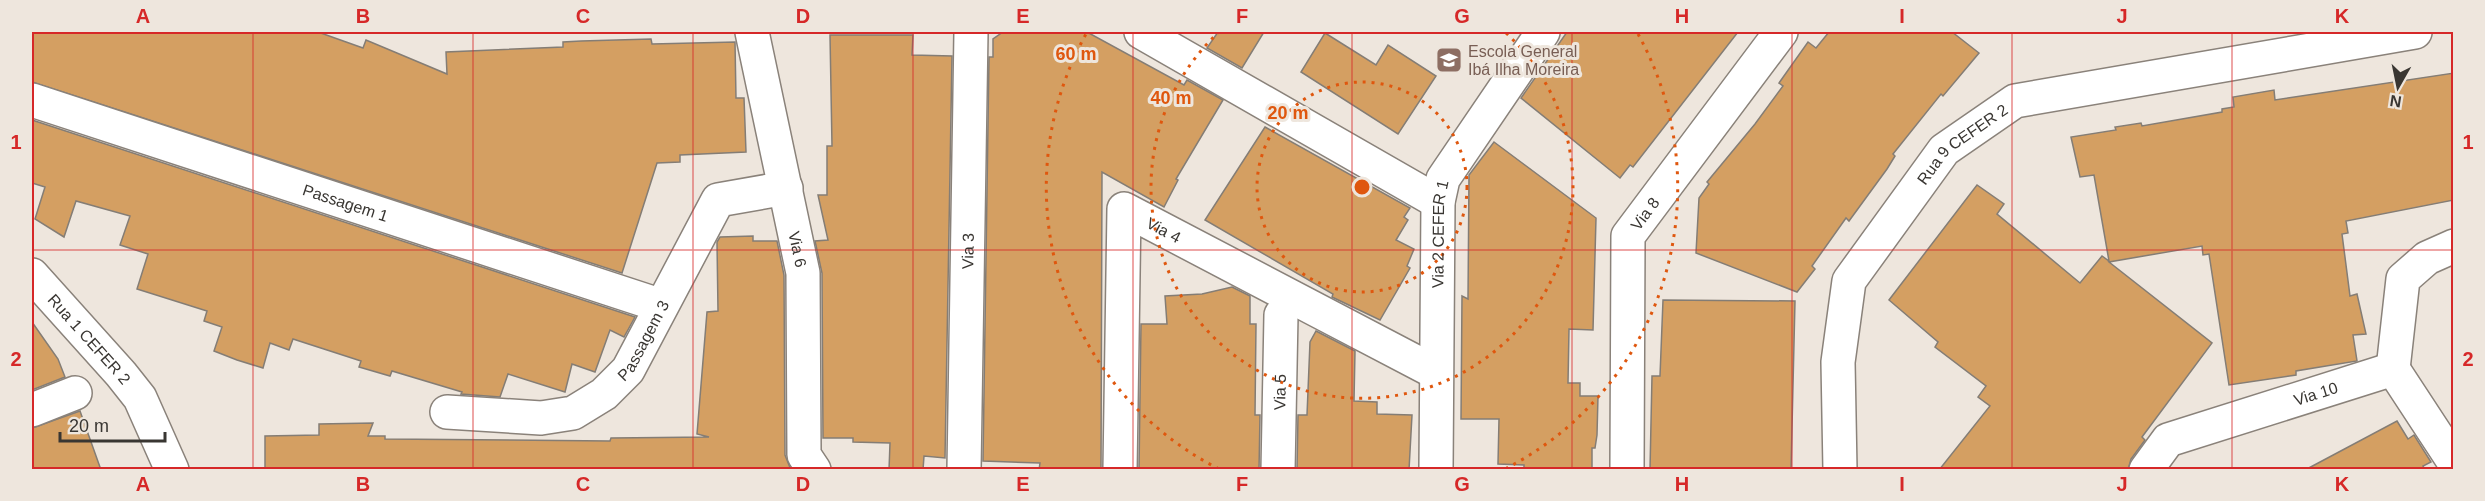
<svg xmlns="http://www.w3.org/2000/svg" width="2485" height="501" font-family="Arial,sans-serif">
  <rect width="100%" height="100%" fill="#eee6dd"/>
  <g fill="#d49f62" stroke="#847d75" stroke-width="1.5">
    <polygon points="32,32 318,32 363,48 366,40 447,74 446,52 563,47 563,42 581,41 651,39 652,44 735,42 736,98 744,98 746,152 680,155 680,162 657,163 622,273 32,82"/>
    <polygon points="1003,32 1087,32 1184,85 1187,80 1223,100 1176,179 1178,180 1164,207 1102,172 1101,470 1039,470 1040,463 983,461 989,57 993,57 993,39"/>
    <polygon points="1218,32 1264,32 1242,68 1207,48"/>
    <polygon points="1567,32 1738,32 1633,167 1630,165 1620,178 1521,98"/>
    <polygon points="1829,32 1952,32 1979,53 1943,96 1941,94 1893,154 1895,156 1887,169 1849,221 1846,218 1812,266 1815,269 1797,292 1696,253 1699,198 1709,184 1707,182 1755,124 1783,86 1779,83 1808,42 1816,48"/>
    <polygon points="1325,33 1376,65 1388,45 1436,76 1398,134 1301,72"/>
    <polygon points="830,35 913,35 912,55 952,56 945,458 924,456 923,470 889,470 890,443 853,442 853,438 823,438 822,273 815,241 828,240 818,195 827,195 827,146 832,146"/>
    <polygon points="2454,73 2454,200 2346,221 2348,233 2342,234 2350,296 2357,294 2366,334 2353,335 2357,361 2296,371 2296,375 2229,385 2209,254 2203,255 2202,246 2109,262 2212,343 2142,437 2145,440 2131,459 2128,470 1939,470 1990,406 1978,397 1986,386 1935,347 1938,342 1889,300 1977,185 2004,204 1997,214 2080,283 2102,256 2109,261 2094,175 2080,177 2071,137 2116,130 2115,127 2141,123 2142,126 2222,112 2222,109 2234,107 2233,97 2274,90 2275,100"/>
    <polygon points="32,120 635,317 624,337 610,330 595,372 572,364 565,392 508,374 500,397 461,394 462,392 392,371 390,376 359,367 361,361 293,339 289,350 270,343 263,368 237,360 214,351 222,327 204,321 207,311 137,289 148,254 120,245 130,216 76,201 64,237 35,219 45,187 32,183"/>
    <polygon points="1265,127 1410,208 1404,217 1408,220 1396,240 1414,249 1407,266 1410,268 1380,320 1332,297 1333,294 1205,220"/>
    <polygon points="1494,142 1596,218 1593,330 1569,329 1568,383 1580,383 1580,396 1598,396 1597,435 1595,448 1592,448 1592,470 1524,470 1524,465 1498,464 1499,419 1461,419 1462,296 1468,299 1469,175"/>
    <polygon points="753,236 753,241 777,241 784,275 785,455 791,470 265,470 265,436 319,435 319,424 373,423 368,436 385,436 385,439 610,441 611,438 709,437 697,434 707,312 718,311 717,242 720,237"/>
    <polygon points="1232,287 1250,296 1250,324 1256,324 1255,415 1260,415 1259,470 1139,470 1141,324 1167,324 1165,296 1202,294"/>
    <polygon points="1663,300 1795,301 1791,470 1650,470 1652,376 1660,376"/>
    <polygon points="32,322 58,359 65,377 32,390"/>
    <polygon points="1316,331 1355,351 1354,401 1377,402 1377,414 1412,415 1409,470 1297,470 1298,415 1307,415 1310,342"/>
    <polygon points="80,411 101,470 32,470 32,428"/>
    <polygon points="2397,421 2408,439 2414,435 2431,462 2423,466 2425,470 2305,470"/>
  </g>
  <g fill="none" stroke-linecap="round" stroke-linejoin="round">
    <defs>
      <g id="minor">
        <path id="s1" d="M752,32l51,241 1,182 10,15"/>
        <polyline points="1141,32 1438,202"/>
        <path id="s2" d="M32,100l627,205"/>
        <path id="s3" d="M32,275l89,99 19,24 32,72"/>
        <polyline points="2393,369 2403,279 2427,258 2454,246"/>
        <polyline points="32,410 75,393"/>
        <path id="s4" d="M447,412l94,6 32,-5 31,-19 24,-24 90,-170 68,-12"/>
        <path id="s5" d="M964,470l7,-438"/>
        <path id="s6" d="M1120,470l4,-261 311,163"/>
        <path id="s7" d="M1278,470l3,-155"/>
        <path id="s8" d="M1436,470l2,-268 5,-23 100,-147"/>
        <path id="s9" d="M1627,470l1,-234 153,-204"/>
        <path id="s10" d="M1840,470l-2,-108 11,-81 95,-131 71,-49 400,-69"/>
        <path id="s11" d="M2146,470l22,-30 225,-71 61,93"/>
      </g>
    </defs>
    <use href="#minor" stroke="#8a827a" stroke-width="36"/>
    <use href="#minor" stroke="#fff" stroke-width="33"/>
  </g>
  <path fill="none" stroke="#d62828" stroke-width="1.5" stroke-opacity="0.55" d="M253,32v438M473,32v438M693,32v438M913,32v438M1133,32v438M1352,32v438M1572,32v438M1792,32v438M2012,32v438M2232,32v438M32,250h2422"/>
  <g fill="none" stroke="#df570e" stroke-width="3" stroke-dasharray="3 6">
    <circle cx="1362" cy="187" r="105"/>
    <path d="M1506 33A211 211 0 1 1 1218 33"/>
    <path d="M1219 469A316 316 0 0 1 1086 34M1638 34A316 316 0 0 1 1505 469"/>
  </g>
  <defs>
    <symbol id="school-square" viewBox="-11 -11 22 22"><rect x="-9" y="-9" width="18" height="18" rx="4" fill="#8d6e63" stroke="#eee6dd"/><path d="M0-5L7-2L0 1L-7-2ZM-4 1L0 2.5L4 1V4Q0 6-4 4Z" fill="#fff"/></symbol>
  </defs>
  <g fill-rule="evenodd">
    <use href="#school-square" x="1434" y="45" width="30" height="30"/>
  </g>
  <g text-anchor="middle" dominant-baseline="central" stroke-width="6" stroke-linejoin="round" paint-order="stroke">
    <g font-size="16" fill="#785e54" stroke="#eee6dd" text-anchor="start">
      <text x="1468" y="51">Escola General<tspan x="1468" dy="18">Ibá Ilha Moreira</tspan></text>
    </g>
    <g font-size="16" fill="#393632" stroke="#eee6dd">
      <text stroke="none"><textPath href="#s10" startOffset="369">Rua 9 CEFER 2</textPath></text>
      <text stroke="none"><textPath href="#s2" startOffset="330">Passagem 1</textPath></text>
      <text stroke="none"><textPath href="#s9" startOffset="262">Via 8</textPath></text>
      <text stroke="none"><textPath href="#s6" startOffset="306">Via 4</textPath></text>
      <text stroke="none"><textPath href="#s8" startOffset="236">Via 2 CEFER 1</textPath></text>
      <text stroke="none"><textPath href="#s1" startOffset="222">Via 6</textPath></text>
      <text stroke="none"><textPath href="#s5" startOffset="219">Via 3</textPath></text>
      <text stroke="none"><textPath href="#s3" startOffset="86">Rua 1 CEFER 2</textPath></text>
      <text stroke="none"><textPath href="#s4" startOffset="230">Passagem 3</textPath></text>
      <text stroke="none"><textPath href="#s7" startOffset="78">Via 5</textPath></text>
      <text stroke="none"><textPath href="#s11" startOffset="192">Via 10</textPath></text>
    </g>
  </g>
  <circle cx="1362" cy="187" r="9" fill="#df570e" stroke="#eee6dd" stroke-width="3"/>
  <g font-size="18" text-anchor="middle" font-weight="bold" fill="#df570e" stroke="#eee6dd" stroke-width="6" stroke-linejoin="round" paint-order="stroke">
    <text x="1076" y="60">60 m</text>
    <text x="1171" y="104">40 m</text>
    <text x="1288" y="119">20 m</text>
  </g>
  <rect width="2485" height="501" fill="none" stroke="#eee6dd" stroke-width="66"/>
  <g transform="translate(2398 87) rotate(189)" stroke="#eee6dd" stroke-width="4.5" paint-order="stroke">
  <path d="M0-4.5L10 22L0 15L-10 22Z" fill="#393632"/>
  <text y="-9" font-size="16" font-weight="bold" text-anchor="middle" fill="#393632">N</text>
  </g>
  <path d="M60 432v9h105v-9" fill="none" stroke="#393632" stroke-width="3"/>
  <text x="69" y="432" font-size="18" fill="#393632" stroke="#eee6dd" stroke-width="4.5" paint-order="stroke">20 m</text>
  <rect x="33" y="33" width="2419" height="435" fill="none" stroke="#d62828" stroke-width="2"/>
  <g font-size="20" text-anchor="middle" font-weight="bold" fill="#d62828">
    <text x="143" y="23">A</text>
    <text x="363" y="23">B</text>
    <text x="583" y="23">C</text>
    <text x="803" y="23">D</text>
    <text x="1023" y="23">E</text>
    <text x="1242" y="23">F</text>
    <text x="1462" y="23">G</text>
    <text x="1682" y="23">H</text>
    <text x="1902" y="23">I</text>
    <text x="2122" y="23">J</text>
    <text x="2342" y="23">K</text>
    <text x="16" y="149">1</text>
    <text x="2468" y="149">1</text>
    <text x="16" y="366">2</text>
    <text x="2468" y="366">2</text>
    <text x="143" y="491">A</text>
    <text x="363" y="491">B</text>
    <text x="583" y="491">C</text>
    <text x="803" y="491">D</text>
    <text x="1023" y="491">E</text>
    <text x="1242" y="491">F</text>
    <text x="1462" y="491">G</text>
    <text x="1682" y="491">H</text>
    <text x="1902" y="491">I</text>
    <text x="2122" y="491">J</text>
    <text x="2342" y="491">K</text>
  </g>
</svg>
